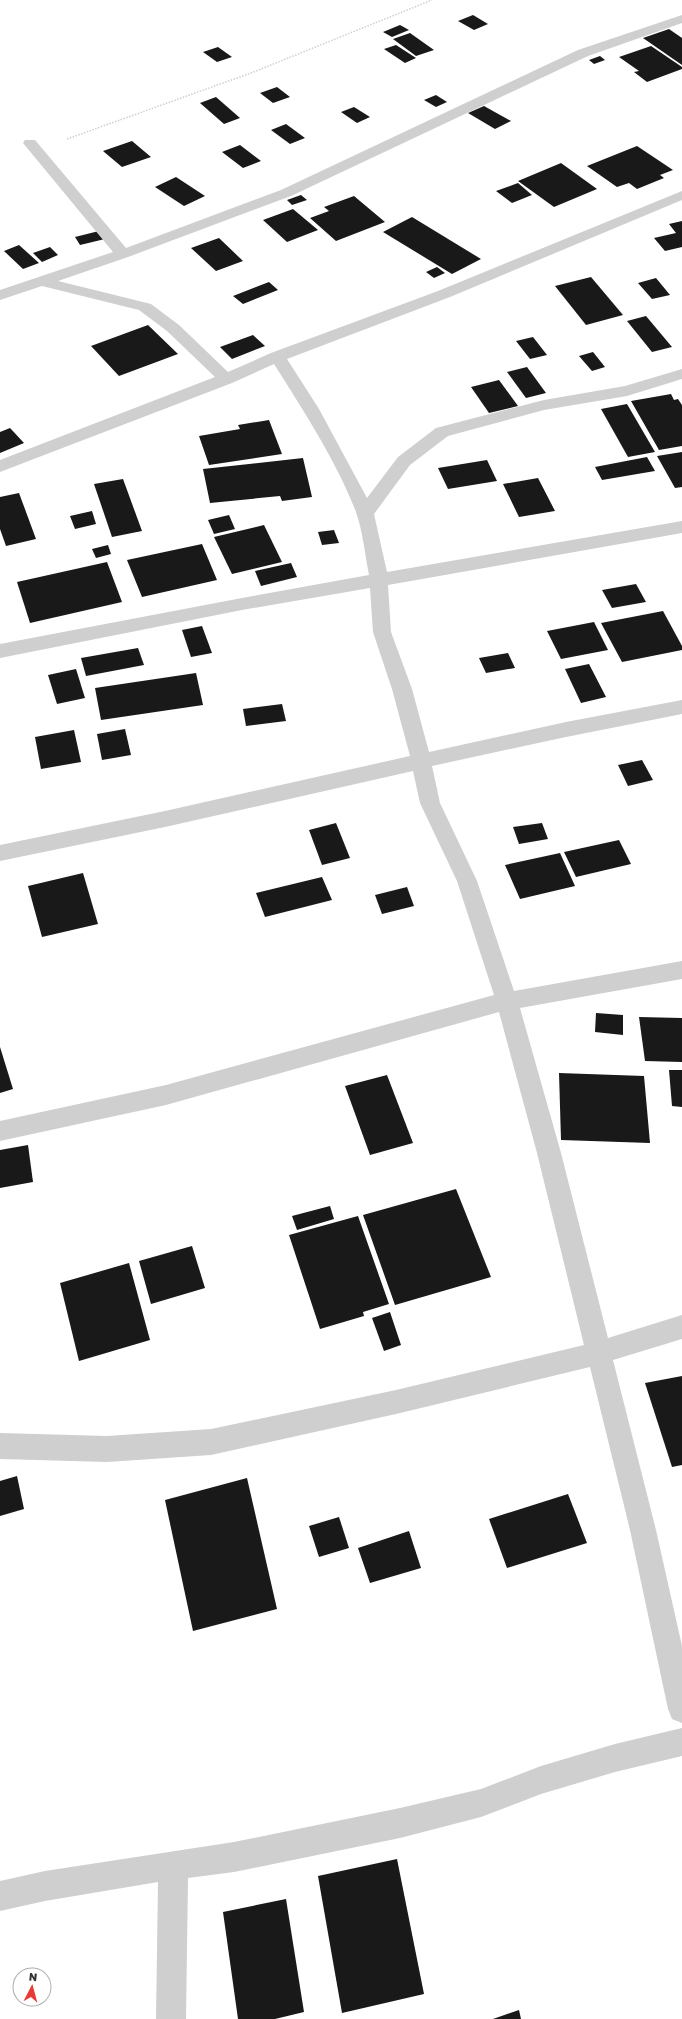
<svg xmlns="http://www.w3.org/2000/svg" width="682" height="2019" font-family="'Golos Text',sans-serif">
  <rect width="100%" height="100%" fill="#fff"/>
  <g fill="#191919">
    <polygon points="473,15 488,24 474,30 458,21"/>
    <polygon points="400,25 409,30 392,37 383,32"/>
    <polygon points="669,29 682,38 682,65 643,38"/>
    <polygon points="410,33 434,50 416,56 393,39"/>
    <polygon points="396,45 416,58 405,63 384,49"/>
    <polygon points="651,46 682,67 682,69 647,82 634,72 639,71 619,57"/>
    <polygon points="218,47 232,57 217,62 203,52"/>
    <polygon points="600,56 605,60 594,64 589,60"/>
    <polygon points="277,87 290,97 273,103 260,93"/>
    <polygon points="436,95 447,102 436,107 424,100"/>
    <polygon points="216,97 240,118 224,124 200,103"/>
    <polygon points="484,106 511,121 495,129 468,113"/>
    <polygon points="354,107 370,117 357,123 341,112"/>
    <polygon points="286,124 305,138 290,144 271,130"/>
    <polygon points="132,141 151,157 122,167 103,151"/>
    <polygon points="240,145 261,161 243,168 222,152"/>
    <polygon points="637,146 673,170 660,175 664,178 637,189 629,183 617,187 587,166"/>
    <polygon points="561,163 597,189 554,207 518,181"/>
    <polygon points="176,177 205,196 184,206 155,187"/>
    <polygon points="518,183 532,195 512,203 496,191"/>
    <polygon points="301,195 307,200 292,205 287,200"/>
    <polygon points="354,196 385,222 336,241 310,218 329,211 324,207"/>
    <polygon points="293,209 318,230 287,242 263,220"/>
    <polygon points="412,217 481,259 452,274 383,232"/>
    <polygon points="682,221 682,247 665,251 654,238 676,233 669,224"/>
    <polygon points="99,231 105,239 80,245 75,237"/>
    <polygon points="219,238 243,261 216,271 191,248"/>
    <polygon points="19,245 39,263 23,269 4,251"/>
    <polygon points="50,247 58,255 42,262 33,253"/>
    <polygon points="437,267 445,273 434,278 426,272"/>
    <polygon points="591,277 623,315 586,325 555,286"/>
    <polygon points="656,278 670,295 652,299 638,283"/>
    <polygon points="269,282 278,290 243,304 233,296"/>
    <polygon points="646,316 672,347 652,352 627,321"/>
    <polygon points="148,325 178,354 119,376 91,346"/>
    <polygon points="253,335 265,346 232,359 220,347"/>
    <polygon points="533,337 547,355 530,359 516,341"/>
    <polygon points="593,352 605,367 592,371 579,356"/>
    <polygon points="527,367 546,393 526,398 507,372"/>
    <polygon points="499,380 518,406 489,413 471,387"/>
    <polygon points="671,394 674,400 678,399 682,405 682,446 659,450 631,401"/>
    <polygon points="627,404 655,452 628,457 601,409"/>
    <polygon points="269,420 282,454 209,465 199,436 240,429 238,425"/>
    <polygon points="10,428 24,443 0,453 0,432"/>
    <polygon points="682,452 682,487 675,488 657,456"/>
    <polygon points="647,457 655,471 602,480 595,467"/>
    <polygon points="303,458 312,497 282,501 280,496 210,503 203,469"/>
    <polygon points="487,460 497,481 448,489 438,468"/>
    <polygon points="538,478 555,511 519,517 503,484"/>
    <polygon points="123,479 142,531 112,537 94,484"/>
    <polygon points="19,493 36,539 6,546 0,529 0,497"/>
    <polygon points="92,511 96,524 75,529 70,516"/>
    <polygon points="229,515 235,529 214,534 208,520"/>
    <polygon points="264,525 282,562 232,574 214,537"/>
    <polygon points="334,530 339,543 322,545 318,532"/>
    <polygon points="202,544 217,580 142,597 127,560"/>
    <polygon points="108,545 111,554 96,558 92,549"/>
    <polygon points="107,562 122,602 30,623 17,582"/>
    <polygon points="291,563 297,577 261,586 255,571"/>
    <polygon points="636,584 646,602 612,608 602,590"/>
    <polygon points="663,611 682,646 682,650 622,662 601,623"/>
    <polygon points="594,622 608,650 561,659 547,631"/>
    <polygon points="202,626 212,653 191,657 182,630"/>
    <polygon points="138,648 144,665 86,676 81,658"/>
    <polygon points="508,653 515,668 486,673 479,658"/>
    <polygon points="589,664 606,697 581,703 565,669"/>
    <polygon points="76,669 85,698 57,704 48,675"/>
    <polygon points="196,673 203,705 101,720 95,688"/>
    <polygon points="282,704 286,721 246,726 243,709"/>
    <polygon points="125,729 131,755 102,760 97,734"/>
    <polygon points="74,730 81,762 41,769 35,737"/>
    <polygon points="642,760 653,780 628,786 618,765"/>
    <polygon points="336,823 350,858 322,865 309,830"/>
    <polygon points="542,823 548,839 519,844 513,827"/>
    <polygon points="619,840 631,864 576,877 564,852"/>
    <polygon points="560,853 575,886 520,899 505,865"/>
    <polygon points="83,873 98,924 42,937 28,886"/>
    <polygon points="322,877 332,900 265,917 256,893"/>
    <polygon points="407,887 414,906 382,914 375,895"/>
    <polygon points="596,1013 623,1015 623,1035 595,1032"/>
    <polygon points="639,1017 682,1018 682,1062 645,1061"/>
    <polygon points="0,1047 13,1089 0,1093"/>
    <polygon points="669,1070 682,1070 682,1107 672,1106"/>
    <polygon points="559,1073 644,1076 650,1143 561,1140"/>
    <polygon points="387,1075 413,1143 370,1155 345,1086"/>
    <polygon points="28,1145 33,1182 0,1188 0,1150"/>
    <polygon points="456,1189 491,1277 395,1305 363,1215"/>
    <polygon points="330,1206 334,1219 297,1230 292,1216"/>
    <polygon points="358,1216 389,1304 363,1312 364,1316 320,1329 289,1235"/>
    <polygon points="192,1246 205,1288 151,1304 139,1261"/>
    <polygon points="129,1263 150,1340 79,1361 60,1283"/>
    <polygon points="390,1312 401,1345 384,1351 372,1318"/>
    <polygon points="682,1376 682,1465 672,1467 645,1383"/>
    <polygon points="17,1476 24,1509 0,1516 0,1481"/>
    <polygon points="247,1478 277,1609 193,1631 165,1500"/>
    <polygon points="568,1494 587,1543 507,1568 489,1519"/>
    <polygon points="339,1517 349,1548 319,1557 309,1526"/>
    <polygon points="409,1531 421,1568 370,1583 358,1548"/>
    <polygon points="397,1859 424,1994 342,2013 318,1876"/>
    <polygon points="286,1899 304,2012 275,2019 238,2019 223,1912"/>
    <polygon points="519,2010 521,2019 493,2019"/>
  </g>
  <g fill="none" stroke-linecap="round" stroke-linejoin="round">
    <polyline stroke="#cfcfcf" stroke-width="1.5" stroke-dasharray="1.5 1.5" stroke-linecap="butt" points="67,139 251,73 432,0"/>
    <g fill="#cfcfcf" fill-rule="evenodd">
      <path d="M682,15v8l-94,33 -297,140 -163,61 -70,24 93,23 28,21 49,47 43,-19 167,-62 244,-100v9l-232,97 -163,62 32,50 48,89 31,-41 38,-29 108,-28 81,-14 57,-17v10l-55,17 -83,14 -96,26 -38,29 -36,49 13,58 295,-51v12l-294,52 3,47 21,57 17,63 137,-30 116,-22v14l-116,23 -134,29 8,37 37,78 37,110 168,-30v18l-162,29 41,145 47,185 74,-23v24l-69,21 43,170 26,116v77l-10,-4 -4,-10 -38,-179 -40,-163 -194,47 -185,41 -104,7 -107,-3v-26l107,3 104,-7 185,-39 188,-45 -47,-192 -38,-141 -333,93 -166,36v-20l166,-36 328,-90 -37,-114 -37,-78 -7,-32 -248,56 -165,34v-16l165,-34 245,-55 -18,-67 -19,-57 -3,-44 -128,22 -242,48v-14l242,-46 127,-23c-4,-20 -6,-43 -13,-63 -19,-50 -53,-102 -82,-148l-42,19 -232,89v-12l215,-83 -48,-46 -28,-21 -97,-24 -42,14v-10l113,-38 -90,-109 2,-3h10l91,108 155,-58 297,-140z"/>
      <polygon points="682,1728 682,1756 615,1772 541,1794 481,1817 400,1838 234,1872 188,1878 186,2019 156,2019 158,1882 45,1901 0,1911 0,1881 45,1871 234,1842 400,1808 481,1789 541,1766 615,1744"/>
    </g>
  </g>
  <g transform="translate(32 1987) rotate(6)"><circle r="19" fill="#ffffff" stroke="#adadad"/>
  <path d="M0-3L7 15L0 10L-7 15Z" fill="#e83a34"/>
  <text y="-6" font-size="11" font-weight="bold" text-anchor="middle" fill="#323232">N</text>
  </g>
</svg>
